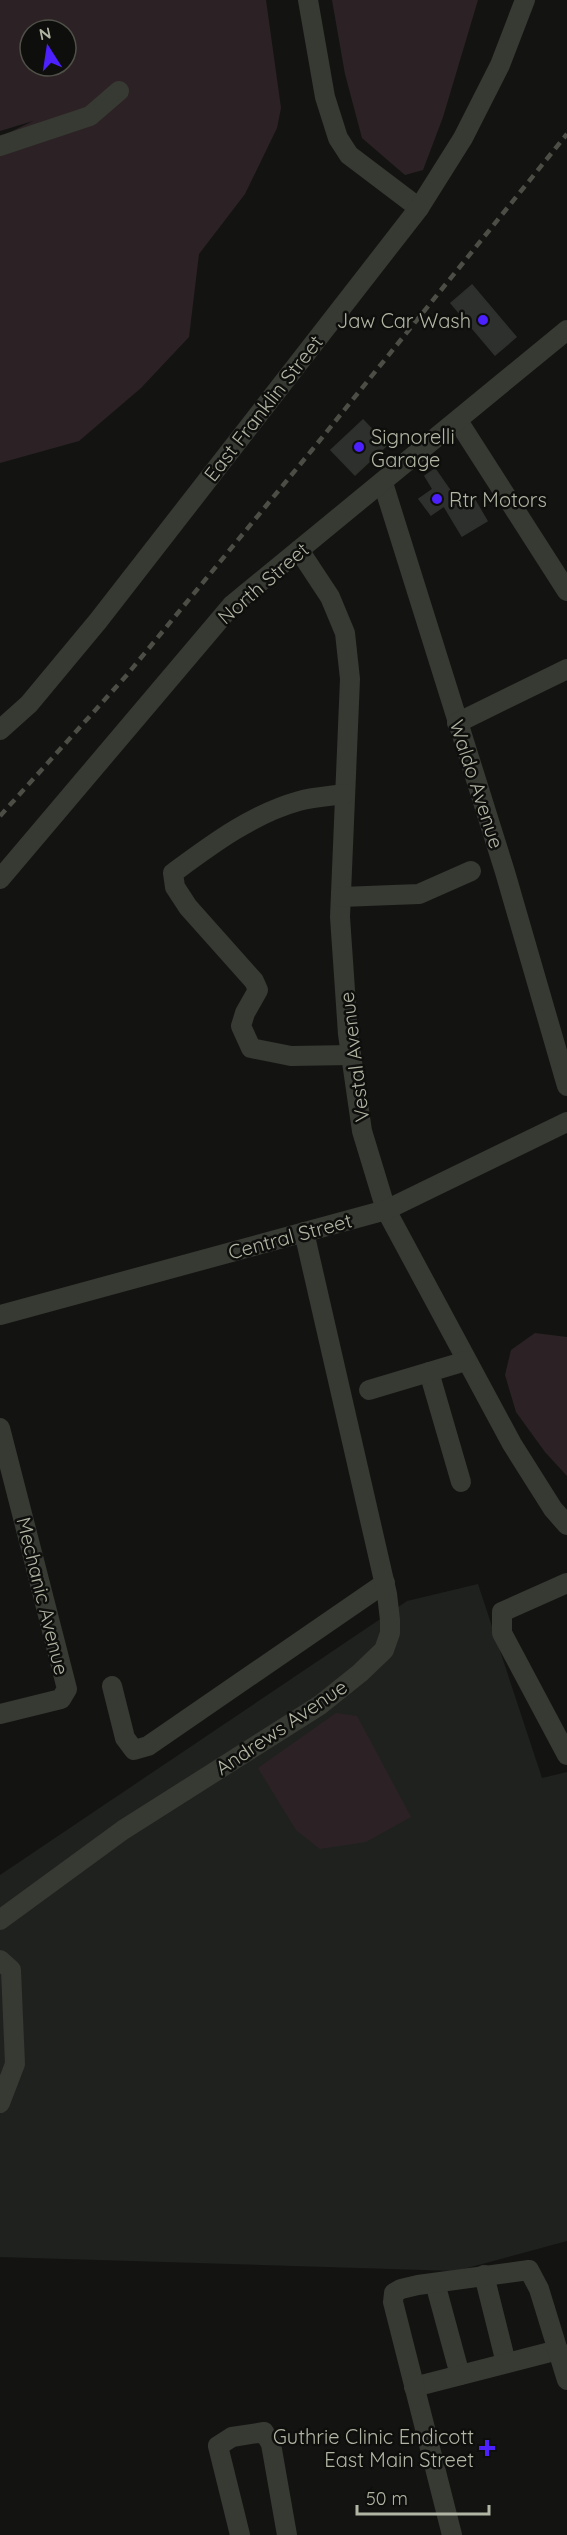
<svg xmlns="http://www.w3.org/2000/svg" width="567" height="2535" font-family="Quicksand,sans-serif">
  <rect width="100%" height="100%" fill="#131412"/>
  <polygon fill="#1f211e" points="478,1584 542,1778 567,1772 567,2241 456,2271 0,2257 0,1875 407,1601"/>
  <g fill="#2c2225" fill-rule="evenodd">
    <path d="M0,0h266l15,108 -4,20 -32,66 -46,60 -10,83 -48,51 -62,53 -79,22v-326l33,-16 -33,10zM30,30h36v36h-36z"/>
    <polygon points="332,0 478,0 443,117 423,170 405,175 362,138 345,74"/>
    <polygon points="535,1333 567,1337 567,1476 545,1452 516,1412 505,1375 511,1350"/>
    <polygon points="336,1713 357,1716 411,1817 366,1842 320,1849 296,1830 258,1768"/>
  </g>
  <g fill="#2e302d" stroke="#2e302c" stroke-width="1.5">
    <polygon points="472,285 516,337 495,355 451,303"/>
    <polygon points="363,420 387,445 355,475 331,450"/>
    <polygon points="435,469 460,505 473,497 487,521 462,536 444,506 431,515 419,499 433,489 425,476"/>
  </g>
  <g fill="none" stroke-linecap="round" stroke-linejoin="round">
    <g stroke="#373933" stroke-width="20">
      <polyline points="308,0 325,97 338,138 349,155 419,208"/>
      <polyline points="0,146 90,116 119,91"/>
      <polyline points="458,421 567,591"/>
      <polyline points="383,483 505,872 567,1086"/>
      <polyline points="299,550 330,597 345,633 350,679 340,917 348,1034 362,1131 386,1210 512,1444 553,1509 567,1525"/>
      <polyline points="457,723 567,669"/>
      <polyline points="0,730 29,704 98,621 419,208 463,138 500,65 525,0"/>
      <path d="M345,794c-15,2 -32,3 -46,7 -47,13 -88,44 -126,72l2,14 13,20 66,74 4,9 -13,23 -4,13 10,22 40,8 60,-1"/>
      <polyline points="0,879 232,605 567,330"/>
      <polyline points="341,897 419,894 471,871"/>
      <polyline points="0,1315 386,1210 567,1122"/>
      <polyline points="429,1372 461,1482"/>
      <polyline points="369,1390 466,1361"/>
      <polyline points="0,1428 67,1689 61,1699 0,1714"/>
      <polyline points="567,1583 502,1612 502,1633 567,1755"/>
      <polyline points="112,1686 125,1738 134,1750 148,1746 385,1583"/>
      <polyline points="0,1920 123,1830 320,1705 360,1673 384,1650 390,1633 390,1620 387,1594 304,1232"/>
      <polyline points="0,1960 11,1970 15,2064 0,2103"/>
      <polyline points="484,2275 506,2363"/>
      <polyline points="435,2283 460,2375"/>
      <polyline points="414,2387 558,2350"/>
      <polyline points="240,2535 218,2446 232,2437 264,2432 271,2444 287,2535"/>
      <polyline points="452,2535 393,2302 394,2293 401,2289 418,2285 529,2270 539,2289 567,2380"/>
    </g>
    <polyline stroke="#4c4e46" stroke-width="4.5" stroke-dasharray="8 6" stroke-linecap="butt" points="0,816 126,676 312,450 567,134"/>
  </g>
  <g fill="#4d20fe" stroke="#0e0f0d" stroke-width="2">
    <circle cx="483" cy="320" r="6"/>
    <circle cx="359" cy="447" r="6"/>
    <circle cx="437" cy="499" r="6"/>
    <path d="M484 2439h6v6h6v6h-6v6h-6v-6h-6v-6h6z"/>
  </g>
  <g text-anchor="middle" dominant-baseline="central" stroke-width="5" stroke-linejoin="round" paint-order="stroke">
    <g font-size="20" fill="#b1b5a3" stroke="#0e0f0d" text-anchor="end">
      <text x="471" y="320">Jaw Car Wash</text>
      <text x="371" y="436" text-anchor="start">Signorelli<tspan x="371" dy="23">Garage</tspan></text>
      <text x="449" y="499" text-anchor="start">Rtr Motors</text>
      <text x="474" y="2436">Guthrie Clinic Endicott<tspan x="474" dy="23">East Main Street</tspan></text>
    </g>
    <g font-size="20" fill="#b1b5a3" stroke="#0e0f0d">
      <text transform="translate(263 408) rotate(-52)">East Franklin Street</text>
      <text transform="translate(263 583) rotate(-41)">North Street</text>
      <text transform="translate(477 784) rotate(72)">Waldo Avenue</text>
      <text transform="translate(354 1057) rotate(-97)">Vestal Avenue</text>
      <text transform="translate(290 1236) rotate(-15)">Central Street</text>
      <text transform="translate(43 1596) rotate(76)">Mechanic Avenue</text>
      <text transform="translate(281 1727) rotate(-34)">Andrews Avenue</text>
    </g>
  </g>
  <g transform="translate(48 48) rotate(348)"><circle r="28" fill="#0e0f0d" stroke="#4f5149" stroke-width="1.5"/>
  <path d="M0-4.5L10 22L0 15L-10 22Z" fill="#4d20fe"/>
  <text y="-9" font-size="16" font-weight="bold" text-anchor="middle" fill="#b1b5a3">N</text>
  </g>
  <path d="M357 2505v9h132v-9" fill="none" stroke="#b1b5a3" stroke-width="3"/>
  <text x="366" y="2505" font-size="18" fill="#b1b5a3" stroke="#0e0f0d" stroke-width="4.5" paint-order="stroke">50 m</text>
</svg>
